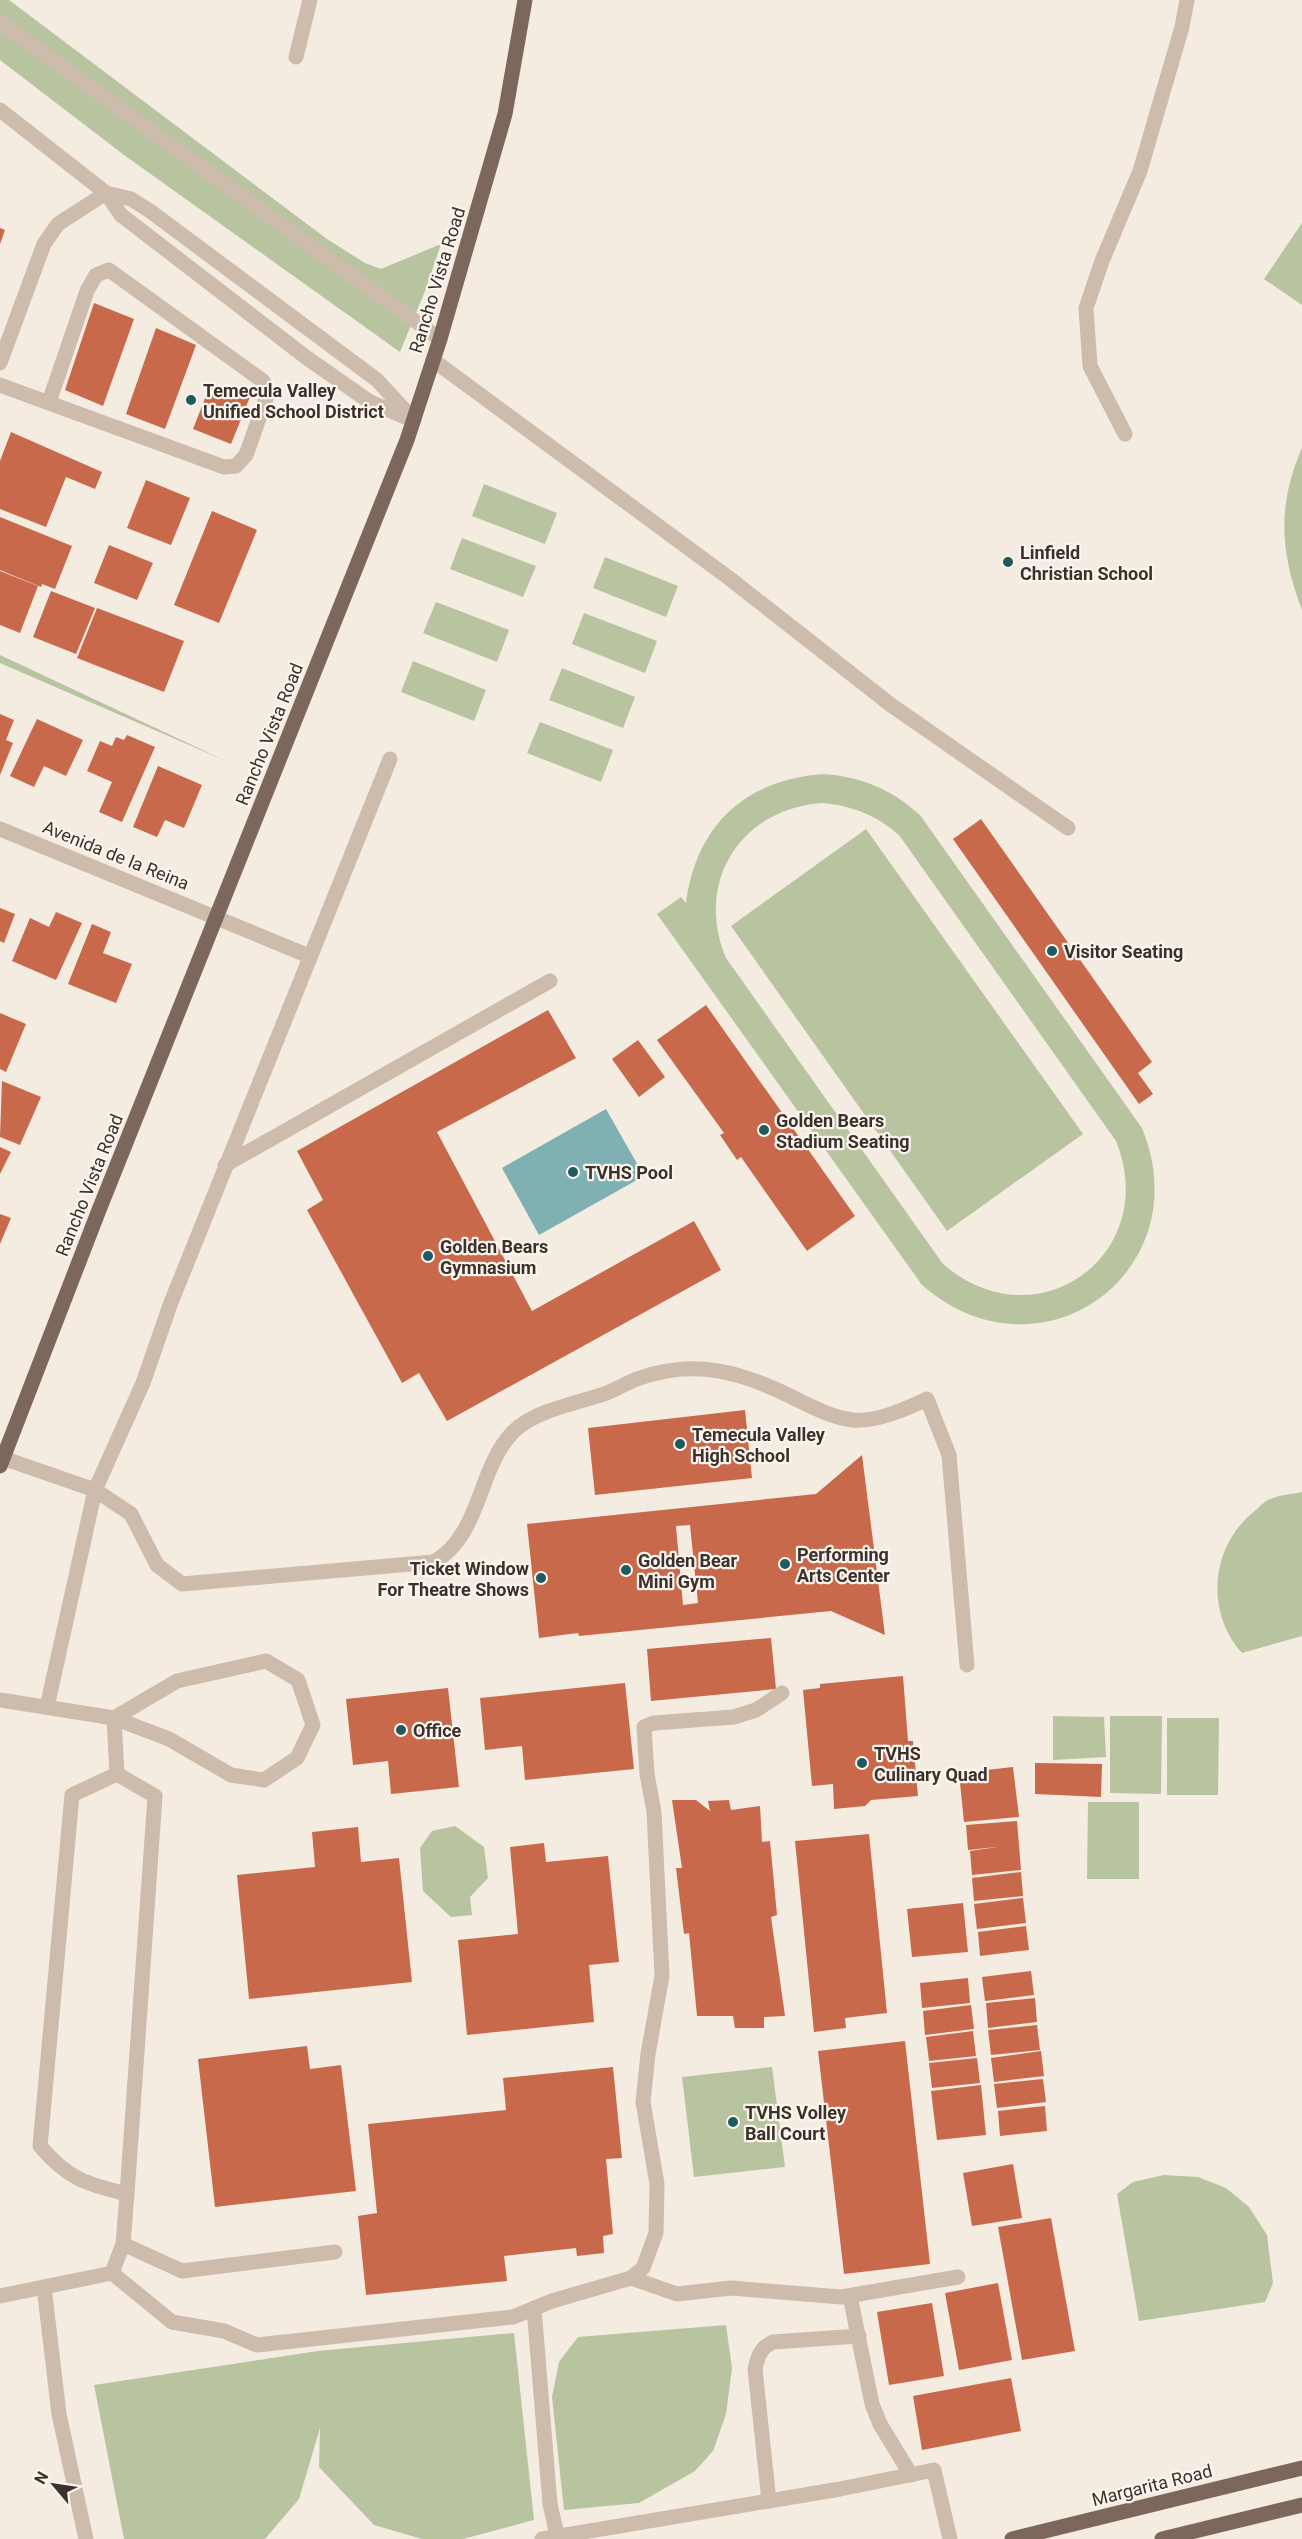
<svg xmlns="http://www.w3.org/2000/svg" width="1302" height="2539" font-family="Roboto,sans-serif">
  <rect width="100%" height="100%" fill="#f4ebe1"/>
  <g fill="#b8c4a0" fill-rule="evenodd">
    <polygon points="0,0 9,0 327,239 365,263 381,269 441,244 425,291 400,352 124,155 0,60"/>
    <polygon points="1302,223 1302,305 1264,279"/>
    <path d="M1302,448v162c-22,-58 -25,-105 0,-162z"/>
    <polygon points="484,484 557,513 545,544 472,516"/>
    <polygon points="462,538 536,566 523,597 450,569"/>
    <polygon points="605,557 678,586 666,617 593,588"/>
    <polygon points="436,602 509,630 497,662 423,633"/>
    <polygon points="584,613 657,641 645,673 572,644"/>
    <polygon points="0,655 226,761 0,663"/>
    <polygon points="413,661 486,690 474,721 401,692"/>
    <polygon points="562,668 635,697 623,728 549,700"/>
    <polygon points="540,722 613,750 601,782 527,753"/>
    <path d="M824,774c38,3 67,15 96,41l222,313c59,144 -102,260 -220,157l-265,-371 24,-17 5,6c10,-78 60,-124 138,-129zM823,803c30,3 53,12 76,32l217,306c46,114 -80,204 -173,123l-217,-306c-32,-76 15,-150 97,-155z"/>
    <polygon points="866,829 1083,1134 947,1231 731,926"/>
    <path d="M1302,1492v144l-60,17c-38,-42 -31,-109 14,-143 4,-4 9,-9 14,-11 10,-4 22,-5 32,-7z"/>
    <polygon points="1053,1716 1104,1717 1106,1757 1053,1760"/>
    <polygon points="1110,1716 1162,1716 1161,1794 1110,1793"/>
    <polygon points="1167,1718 1219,1718 1218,1795 1167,1795"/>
    <polygon points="1088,1802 1139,1802 1139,1879 1087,1879"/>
    <polygon points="455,1826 484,1847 488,1878 470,1897 472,1915 451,1917 423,1891 420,1848 432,1831"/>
    <polygon points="772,2067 785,2167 694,2177 682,2077"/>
    <polygon points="1164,2175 1198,2177 1226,2188 1249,2207 1267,2235 1273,2283 1265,2302 1139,2321 1117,2194 1133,2182"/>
    <polygon points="726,2325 732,2368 726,2414 713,2451 695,2471 639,2503 564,2510 552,2397 559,2362 578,2337"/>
    <polygon points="514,2333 534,2520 463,2539 422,2539 374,2525 319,2467 320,2428 299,2499 265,2539 124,2539 94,2385 318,2351"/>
  </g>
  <polygon fill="#7fb0b2" points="606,1109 644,1176 539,1235 502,1168"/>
  <g fill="#c8694b" fill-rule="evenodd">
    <polygon points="0,228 5,230 0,244"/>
    <polygon points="94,303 134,319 103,406 65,390"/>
    <polygon points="156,328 196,345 165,429 126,414"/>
    <polygon points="211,383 250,397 231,444 193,429"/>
    <polygon points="11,432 102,472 95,489 66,477 46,527 0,509 0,461"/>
    <polygon points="146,480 190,498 171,545 127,528"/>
    <polygon points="212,511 257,530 219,623 174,605"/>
    <polygon points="0,517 72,546 55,589 42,584 41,587 0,570"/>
    <polygon points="109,545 153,563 137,600 94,583"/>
    <polygon points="0,571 38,586 20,633 0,625"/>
    <polygon points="51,591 95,608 76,654 33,637"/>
    <polygon points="97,608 184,641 164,692 77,658"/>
    <polygon points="0,714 14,720 6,740 13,743 0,775"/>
    <polygon points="37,719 83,740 66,776 44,766 34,787 10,776"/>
    <polygon points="127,735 155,747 122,822 99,812 112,782 87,771 100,741 112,746 116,737 124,740"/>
    <polygon points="158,766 202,785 184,828 165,820 157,837 133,827"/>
    <polygon points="981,819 1152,1062 1138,1073 1153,1094 1139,1104 953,839"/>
    <polygon points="0,908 15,914 4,943 0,941"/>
    <polygon points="56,912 82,923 56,980 12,961 30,918 49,927"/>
    <polygon points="92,924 111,932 103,953 132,964 116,1003 68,984"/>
    <polygon points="706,1005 855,1216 807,1251 741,1157 737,1160 720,1135 724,1133 657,1040"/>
    <polygon points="548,1010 576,1058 437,1132 532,1311 694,1221 721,1270 447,1421 419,1373 402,1383 307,1210 323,1200 297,1151"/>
    <polygon points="0,1013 26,1024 6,1072 0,1069"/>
    <polygon points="638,1040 665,1077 639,1097 612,1059"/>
    <polygon points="2,1081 41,1097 20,1145 0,1137"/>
    <polygon points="0,1147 11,1152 0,1174"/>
    <polygon points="0,1214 11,1218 0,1244"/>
    <polygon points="745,1410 752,1478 595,1495 588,1428"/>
    <path d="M862,1455l23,180 -54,-24 -252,25 -1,-3 -39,5 -12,-114 289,-30zM690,1525l8,78 -15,2 -7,-79z"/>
    <polygon points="771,1638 776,1689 651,1701 647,1649"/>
    <polygon points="903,1676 908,1741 913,1741 918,1796 871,1800 865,1806 834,1809 833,1784 812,1786 803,1690 820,1688 820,1684"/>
    <polygon points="625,1683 634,1769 525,1780 522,1746 485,1750 480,1698"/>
    <polygon points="448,1688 459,1787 391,1794 388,1761 353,1765 346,1699"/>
    <polygon points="1035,1763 1102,1764 1101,1797 1035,1794"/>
    <polygon points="1013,1767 1019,1817 964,1822 959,1773"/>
    <polygon points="672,1800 696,1800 710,1811 708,1801 729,1800 731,1810 760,1806 762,1842 770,1841 777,1915 771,1917 785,2016 764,2017 764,2028 735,2028 733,2016 697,2016 689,1933 684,1934 676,1868 682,1868"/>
    <polygon points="1017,1821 1021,1870 972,1875 970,1851 997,1847 968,1850 966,1825"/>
    <polygon points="358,1827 361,1862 399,1858 412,1982 249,1999 237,1875 315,1867 312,1832"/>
    <polygon points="869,1834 887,2013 845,2018 846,2028 814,2032 795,1841"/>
    <polygon points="544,1843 546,1862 608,1856 619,1962 589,1965 594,2022 467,2035 458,1940 518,1934 510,1847"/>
    <polygon points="1021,1872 1023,1896 974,1901 972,1878"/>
    <polygon points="1023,1898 1026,1923 977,1929 974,1904"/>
    <polygon points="963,1903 968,1952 912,1957 907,1909"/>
    <polygon points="1026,1926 1029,1950 980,1956 978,1932"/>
    <polygon points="1031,1971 1034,1995 985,2001 982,1977"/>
    <polygon points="968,1978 970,2003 922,2008 920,1983"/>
    <polygon points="1035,1998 1037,2022 988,2028 986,2003"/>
    <polygon points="971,2005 974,2029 925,2035 923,2011"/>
    <polygon points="1037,2025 1040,2050 991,2055 988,2030"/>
    <polygon points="973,2031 976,2056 929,2061 926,2037"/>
    <polygon points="905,2041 930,2264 844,2274 818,2051"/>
    <polygon points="307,2046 310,2069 341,2065 356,2191 215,2207 198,2059"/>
    <polygon points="1041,2051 1044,2076 994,2082 991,2058"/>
    <polygon points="977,2058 980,2083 932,2088 929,2063"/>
    <polygon points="613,2067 622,2158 606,2159 613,2234 603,2236 604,2253 577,2256 576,2248 504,2256 507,2281 366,2295 358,2216 377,2213 368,2124 506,2110 503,2078"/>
    <polygon points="1043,2079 1046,2102 997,2108 994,2084"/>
    <polygon points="981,2085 986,2135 937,2140 931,2091"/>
    <polygon points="1045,2106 1047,2131 1000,2136 998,2111"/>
    <polygon points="1013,2164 1022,2218 972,2226 963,2173"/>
    <polygon points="1051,2218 1075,2351 1022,2360 998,2227"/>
    <polygon points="998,2283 1012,2360 959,2370 945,2293"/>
    <polygon points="932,2303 944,2376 889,2385 877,2312"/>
    <polygon points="1011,2378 1021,2431 922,2450 913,2396"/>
  </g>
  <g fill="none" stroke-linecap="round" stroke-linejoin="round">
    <g stroke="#cdbbac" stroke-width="15">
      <polyline points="0,22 440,339"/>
      <polyline points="296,57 310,0"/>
      <polyline points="0,110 106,193 121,215 307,358 370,402 410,419"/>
      <polyline points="433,360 729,578 891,705 1068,828"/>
      <polyline points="0,363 44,244 58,224 106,193 131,199 150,211 377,380 414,420"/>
      <polyline points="0,385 224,467 236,466 246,455 268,393 263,381 109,270 96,275 87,291 49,402"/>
      <polyline points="1125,434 1090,366 1086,308 1102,261 1140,171 1182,27 1187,0"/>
      <polyline points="0,829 309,956"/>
      <polyline points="225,1165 550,981"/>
      <path d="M0,1457l95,33 36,24 26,51 25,19 252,-22c48,-28 43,-93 79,-130 22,-22 62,-28 91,-38 12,-4 22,-11 33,-15 58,-21 105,-7 157,19 18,9 39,20 59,22 24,2 53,-11 74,-21l22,56 18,210"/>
      <polygon points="266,1661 298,1680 313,1725 297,1758 264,1780 231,1775 169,1739 114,1718 177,1681"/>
      <polyline points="0,1700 114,1718 117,1774"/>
      <polyline points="47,1707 95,1490 143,1383 170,1305 390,759"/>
      <polyline points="123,2244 182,2271 335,2252"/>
      <polyline points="112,2273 172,2322 224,2331 257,2345 513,2317 552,2301 631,2278 677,2294 731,2288 841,2297 958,2277"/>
      <polyline points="631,2278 643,2268 656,2233 657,2184 643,2102 648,2054 662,1976 654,1812 647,1774 644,1727 654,1723 734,1717 756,1710 782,1693"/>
      <polyline points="44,2287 59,2414 86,2539"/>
      <path d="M0,2296l112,-23 11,-29 4,-50 28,-398 -38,-22 -45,21 -32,351c28,33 46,38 87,48"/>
      <polyline points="850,2296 872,2404 880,2424 911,2475"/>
      <polyline points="534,2308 550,2504 557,2535"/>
      <path d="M769,2501l-14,-132c3,-13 5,-21 18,-27l86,-6"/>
      <polyline points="542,2539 840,2489 934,2470 950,2539"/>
    </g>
    <g stroke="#7d675c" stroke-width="15">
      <polyline points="0,1466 99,1210 407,440 440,339 505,114 525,0"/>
      <polyline points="1012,2539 1302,2468"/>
      <polyline points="1162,2539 1302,2505"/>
    </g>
  </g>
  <g fill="#1f5a5e" stroke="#fbf5ee" stroke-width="2">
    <circle cx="191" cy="400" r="6"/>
    <circle cx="1008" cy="562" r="6"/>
    <circle cx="1052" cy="951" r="6"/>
    <circle cx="764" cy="1130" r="6"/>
    <circle cx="573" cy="1172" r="6"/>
    <circle cx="428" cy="1256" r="6"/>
    <circle cx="680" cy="1444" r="6"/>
    <circle cx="785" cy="1564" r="6"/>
    <circle cx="626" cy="1570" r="6"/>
    <circle cx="541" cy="1578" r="6"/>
    <circle cx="401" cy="1730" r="6"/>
    <circle cx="862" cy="1763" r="6"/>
    <circle cx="733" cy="2122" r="6"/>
  </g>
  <g text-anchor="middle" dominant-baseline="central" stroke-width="4.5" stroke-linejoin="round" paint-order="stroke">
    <g font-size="18" fill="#3b302b" stroke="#fbf5ee">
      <text transform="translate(437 280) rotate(-73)">Rancho Vista Road</text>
      <text transform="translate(269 734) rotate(-68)">Rancho Vista Road</text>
      <text transform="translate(116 855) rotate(22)">Avenida de la Reina</text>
      <text transform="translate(89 1185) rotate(-68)">Rancho Vista Road</text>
      <text transform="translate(1152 2485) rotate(-14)">Margarita Road</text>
    </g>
    <g font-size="18" font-weight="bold" fill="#3b302b" stroke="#fbf5ee" text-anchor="start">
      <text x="203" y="390">Temecula Valley<tspan x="203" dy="21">Unified School District</tspan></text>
      <text x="1020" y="552">Linfield<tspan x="1020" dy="21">Christian School</tspan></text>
      <text x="1064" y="951">Visitor Seating</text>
      <text x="776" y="1120">Golden Bears<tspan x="776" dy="21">Stadium Seating</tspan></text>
      <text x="585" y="1172">TVHS Pool</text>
      <text x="440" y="1246">Golden Bears<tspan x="440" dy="21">Gymnasium</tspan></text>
      <text x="692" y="1434">Temecula Valley<tspan x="692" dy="21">High School</tspan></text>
      <text x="797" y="1554">Performing<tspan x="797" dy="21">Arts Center</tspan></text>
      <text x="638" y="1560">Golden Bear<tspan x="638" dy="21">Mini Gym</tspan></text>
      <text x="529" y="1568" text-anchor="end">Ticket Window<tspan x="529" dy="21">For Theatre Shows</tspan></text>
      <text x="413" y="1730">Office</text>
      <text x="874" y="1753">TVHS<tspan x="874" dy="21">Culinary Quad</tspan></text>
      <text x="745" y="2112">TVHS Volley<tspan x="745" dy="21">Ball Court</tspan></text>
    </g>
  </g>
  <g transform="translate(54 2485) rotate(299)" stroke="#fbf5ee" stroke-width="4.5" paint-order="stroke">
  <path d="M0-4.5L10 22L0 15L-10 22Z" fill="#3b302b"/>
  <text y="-9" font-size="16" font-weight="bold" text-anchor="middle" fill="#3b302b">N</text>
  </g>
</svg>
